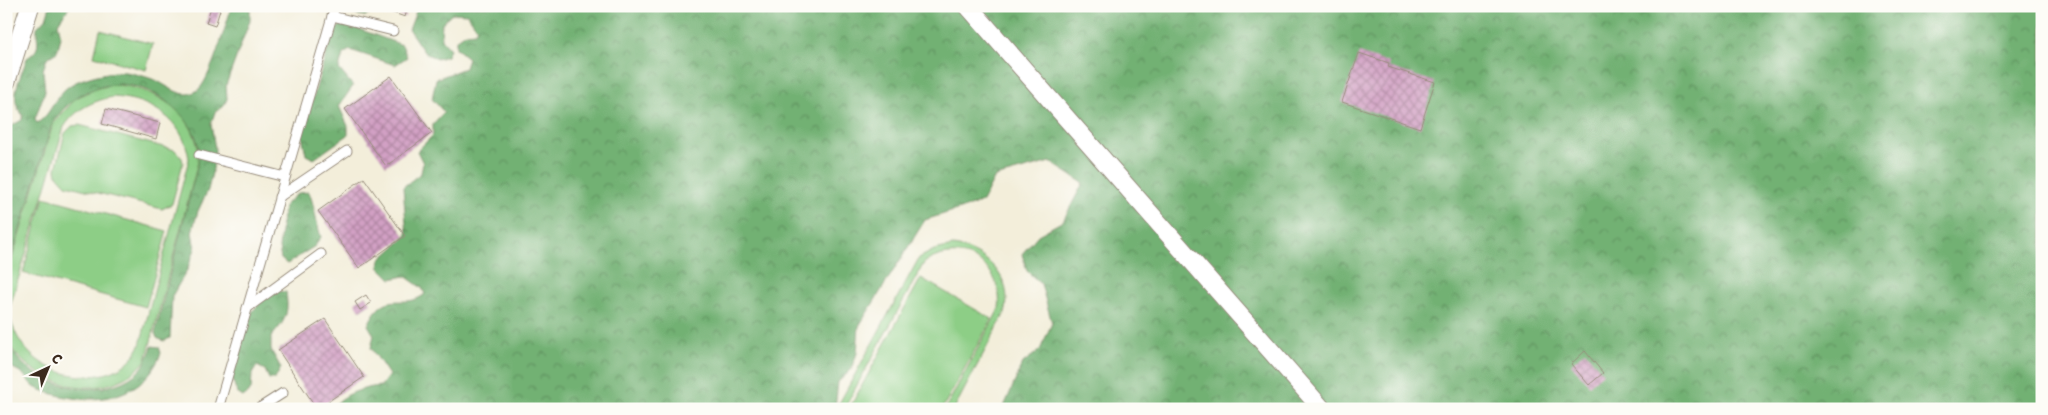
<svg xmlns="http://www.w3.org/2000/svg" width="2048" height="415" font-family="'Shantell Sans',sans-serif">
  <defs>
    <pattern id="forest-crowns" width="20" height="18" patternUnits="userSpaceOnUse" patternTransform="scale(1.25)"><rect width="20" height="18" fill="#72b173"/><path d="M2 6a3 3 0 1 1 6 0M12 15a3 3 0 1 1 6 0" fill="none" stroke="#5f905e"/></pattern>
    <pattern id="building-cross-hatch" width="8" height="8" patternUnits="userSpaceOnUse" patternTransform="scale(1.25)"><rect width="8" height="8" fill="#d2a0c4"/><path d="M0 0l8 8M0 8l8-8" fill="none" stroke="#ac839f"/></pattern>
  </defs>
  <rect width="100%" height="100%" fill="#fdfcf7"/>
  <filter id="ink" filterUnits="userSpaceOnUse"><feTurbulence type="fractalNoise" baseFrequency=".02" numOctaves="2"/><feDisplacementMap in="SourceGraphic" scale="10" xChannelSelector="R" yChannelSelector="G"/><feConvolveMatrix kernelMatrix="1 2 1 2 8 2 1 2 1" color-interpolation-filters="sRGB"/></filter>
  <filter id="wash" filterUnits="userSpaceOnUse"><feTurbulence type="fractalNoise" baseFrequency=".0096" numOctaves="4" result="noise"/><feDisplacementMap in="SourceGraphic" scale="20" xChannelSelector="R" yChannelSelector="G"/><feGaussianBlur stdDeviation="1.12" result="paint"/><feColorMatrix in="noise" values="0 0 0 0 0 0 0 0 0 0 0 0 0 0 0 0 0 1.4 0 .05"/><feComposite in="paint" operator="in"/></filter>
  <g filter="url(#wash)">
    <rect width="100%" height="100%" fill="#f3eeda"/>
    <g fill="url(#forest-crowns)" stroke="#566e48">
      <path d="M50,6h20l-12,17 3,14 -4,15 -10,6 -4,12 2,21 -10,28 2,4c17,-10 16,-30 39,-41 14,-6 34,-11 49,-10 9,1 22,5 30,8 14,6 30,23 45,8 11,-12 26,-64 32,-82h18v14l-24,65 1,14 -4,8 -8,5 -4,12 4,25 -2,20 -5,21 -10,21 -6,21 3,17 -8,21 -15,26 -2,42 -6,3 -7,-3 -2,-5 43,-170c3,-22 -5,-36 -20,-51 -39,-41 -96,-35 -126,12l-46,152v-147l16,-9 1,-5c-16,-16 -2,-37 4,-57 16,-10 9,-15 10,-31l9,-8z"/>
      <polygon points="350,6 372,6 372,12 365,16 354,14"/>
      <path d="M418,6h1624v403h-1039l20,-46 17,-13 12,-27 -11,-39 -14,-13 -5,-17 16,-19 25,-14 20,-38 -33,-21 -55,15 -13,25 -57,18 -66,106 -2,27 -6,17 -13,12 -3,27h-503c9,-15 33,-22 49,-23l8,-11 -18,-27 3,-13 -6,-10c18,-40 35,-13 57,-31l-3,-6 -17,-12 -14,3 -12,-12 1,-7 27,-25 -4,-48 18,-14 2,-10 -6,-12 16,-16v-11l11,-12 -12,-13 4,-20 29,-11 3,-10 -12,-10v-8l10,-7 9,-1 2,-4 -10,-14 -14,-1 -11,10 -1,16 9,10 -3,7 -10,3 -13,-7 -15,-22z"/>
      <polygon points="348,25 402,45 407,57 395,65 350,50 343,54 339,69 353,86 339,106 348,126 348,135 314,159 306,155 302,135 333,31 340,26"/>
      <path d="M309,192c6,15 7,30 12,45l-6,9 -28,18 -6,-5 -2,-11 5,-42 14,-13z"/>
      <path d="M278,291l8,1c3,22 0,28 -15,45v13l10,18 -6,11h-6l-4,-9 -8,-4 -5,8 -1,16 -8,7 -6,-4 -5,-15 18,-64 11,-12z"/>
      <path d="M6,342c7,11 17,24 29,31 29,19 79,23 105,-3 6,-7 9,-15 12,-24l7,1 2,6c-19,52 -80,54 -125,35 -6,-3 -9,-10 -13,-14 -5,-4 -12,-6 -17,-10z"/>
    </g>
    <g fill="#8dce86" stroke="#647c52" fill-rule="evenodd">
      <polygon points="100,30 153,44 146,70 94,56"/>
      <path d="M113,85c41,1 89,31 85,77l-52,198c-38,47 -112,28 -140,-20v-61l47,-155 23,-26 22,-10zM113,97c38,2 71,23 76,62l-49,186c-10,21 -26,29 -49,31 -41,2 -77,-25 -82,-66l55,-183c12,-18 28,-26 49,-30z"/>
      <polygon points="79,125 175,150 182,158 183,163 172,204 162,209 66,185 57,175 56,169 65,133 72,126"/>
      <polygon points="44,197 167,231 146,307 23,273"/>
      <path d="M953,246c32,4 62,32 52,67l-51,96h-9l54,-100c5,-45 -38,-70 -75,-46l-80,146h-8l83,-151 15,-8z"/>
      <polygon points="921,278 992,319 942,409 849,409"/>
    </g>
    <g id="blocks">
      <g fill="url(#building-cross-hatch)">
        <polygon points="383,6 408,6 405,17 382,9"/>
        <polygon points="211,7 220,10 215,26 206,23"/>
        <polygon points="1359,53 1389,63 1388,67 1435,82 1420,128 1342,102"/>
        <polygon points="391,76 432,133 386,166 345,109"/>
        <polygon points="106,109 160,123 156,139 102,124"/>
        <polygon points="364,178 405,236 359,268 318,211"/>
        <polygon points="366,295 371,303 360,310 355,302"/>
        <polygon points="325,319 364,377 317,409 278,350"/>
        <polygon points="1585,351 1603,373 1589,385 1571,364"/>
      </g>
    </g>
  </g>
  <g filter="url(#ink)">
    <use href="#blocks" fill-opacity="0" stroke="#978c7c" stroke-width="1"/>
    <g fill="none" stroke-linecap="round" stroke-linejoin="round">
      <defs>
        <g id="service">
          <polyline points="332,16 393,31"/>
          <polyline points="199,155 285,177"/>
          <polyline points="279,197 347,151"/>
          <polyline points="247,308 321,254"/>
          <polyline points="218,409 335,6"/>
          <polyline points="258,409 283,393"/>
        </g>
        <g id="minor">
          <polyline points="968,6 1322,409"/>
          <polyline points="6,82 30,6"/>
        </g>
      </defs>
      <use href="#service" stroke="#978c7c" stroke-width="11"/>
      <use href="#minor" stroke="#978c7c" stroke-width="20"/>
      <polyline stroke="#978c7c" stroke-width="3" stroke-dasharray="4 4" stroke-linecap="butt" points="181,409 184,409"/>
      <use href="#service" stroke="#fff" stroke-width="9"/>
      <use href="#minor" stroke="#fff" stroke-width="18"/>
    </g>
  </g>
  <rect width="2048" height="415" fill="none" stroke="#fdfcf7" stroke-width="25"/>
  <g transform="translate(48 368) rotate(44)" stroke="#fdfcf7" stroke-width="4" paint-order="stroke">
  <path d="M0-4L9 19L0 12L-9 19Z" fill="#3b2a1e"/>
  <text y="-8" font-size="14" font-weight="bold" text-anchor="middle" fill="#3b2a1e">С</text>
  </g>
</svg>
